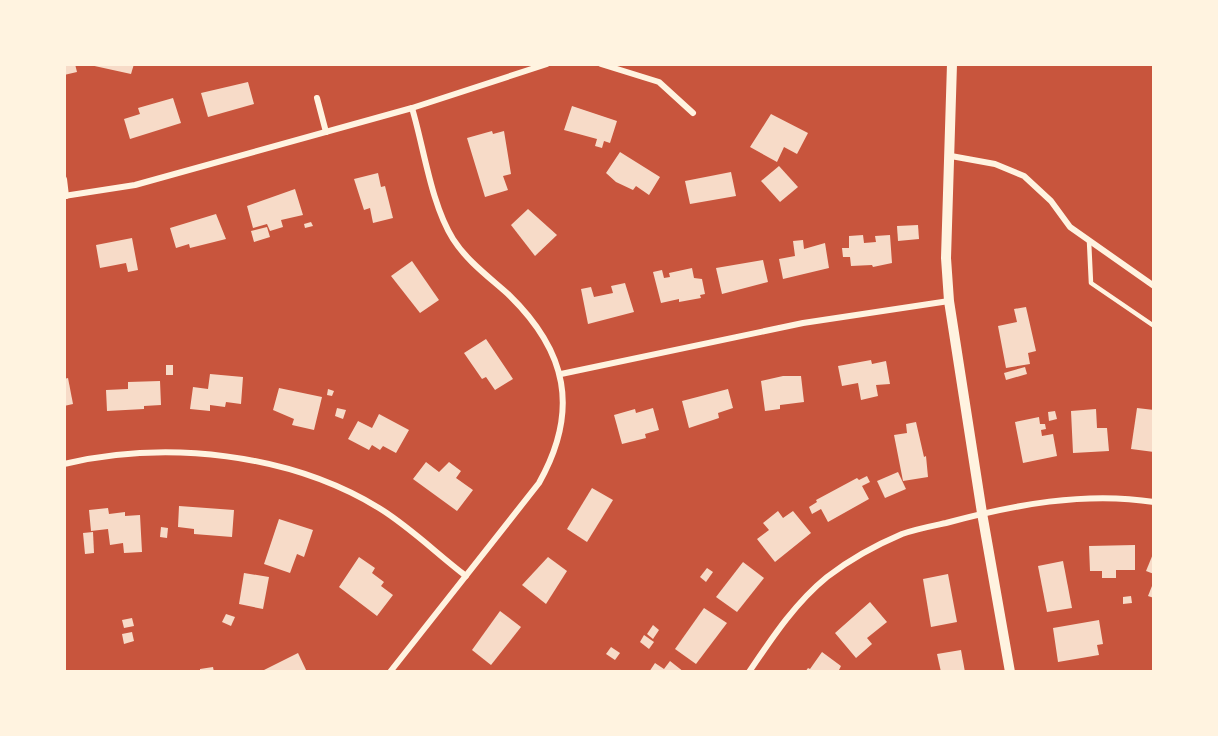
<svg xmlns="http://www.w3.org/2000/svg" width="1218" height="736" font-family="'Roboto Serif',serif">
  <rect width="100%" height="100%" fill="#c8553d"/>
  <g fill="#f7dbc8">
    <polygon points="64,64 75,64 77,72 64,75"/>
    <polygon points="134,64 131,74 90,65 90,64"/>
    <polygon points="248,82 254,104 208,117 201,93"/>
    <polygon points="173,98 181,123 130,139 124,119 140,114 138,108"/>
    <polygon points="572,106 617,121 610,143 604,141 602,148 595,146 597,139 564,130"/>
    <polygon points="771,114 808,133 797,154 784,147 777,162 750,147"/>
    <polygon points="492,131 493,134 504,131 511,174 503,176 508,190 485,197 467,138"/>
    <polygon points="620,152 660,177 649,195 636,186 633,190 616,182 606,173"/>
    <polygon points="779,166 798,187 780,202 761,181"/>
    <polygon points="731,172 736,196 690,204 685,181"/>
    <polygon points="378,173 381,187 385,186 393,218 373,223 370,208 364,210 354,179"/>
    <polygon points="295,189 303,215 281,220 283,227 270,231 267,224 253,228 247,206"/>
    <polygon points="528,209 557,235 535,256 511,225"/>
    <polygon points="216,214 226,239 190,248 189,244 176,248 170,228"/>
    <polygon points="311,222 313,226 305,228 304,224"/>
    <polygon points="918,225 919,239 898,241 897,226"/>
    <polygon points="267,227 270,237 254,242 251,231"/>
    <polygon points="863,235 864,243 876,242 875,236 890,235 892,263 873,267 872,265 851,266 850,257 843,257 842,248 849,248 849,236"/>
    <polygon points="132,238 138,270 128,272 126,263 100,268 96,245"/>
    <polygon points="803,240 804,249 825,243 829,268 783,279 779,259 795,256 793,241"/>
    <polygon points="763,260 768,282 722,294 716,268"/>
    <polygon points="412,261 439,300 420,313 391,276"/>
    <polygon points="692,268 694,278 702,279 705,294 700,295 701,298 679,302 679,299 661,303 653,272 662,270 664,278 670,277 669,273"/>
    <polygon points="625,283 634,312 588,324 581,289 591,287 594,297 613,293 611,286"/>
    <polygon points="1026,307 1036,351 1028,353 1030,364 1006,368 998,326 1017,322 1014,309"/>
    <polygon points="486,339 513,379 495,390 486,377 482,379 464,353"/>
    <polygon points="871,360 872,364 886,361 890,384 876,385 878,396 861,400 858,383 842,386 838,366"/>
    <rect x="166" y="365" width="7" height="10"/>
    <polygon points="1025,367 1027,374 1006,380 1004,373"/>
    <polygon points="210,374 243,377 241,404 226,402 225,407 210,405 210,411 190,409 193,387 208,389"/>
    <polygon points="783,376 801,376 804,402 780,405 780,409 765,411 761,381"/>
    <polygon points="68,378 73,404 64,406 64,379"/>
    <polygon points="160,381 161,405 144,406 144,409 107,411 106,390 128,389 128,382"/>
    <polygon points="279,388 322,397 314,430 292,425 294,419 273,410"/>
    <polygon points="328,389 334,391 332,396 327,395"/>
    <polygon points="728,389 733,408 718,413 719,418 689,428 682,401"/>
    <polygon points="337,408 346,410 343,419 335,416"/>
    <polygon points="653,408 659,430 645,434 646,438 622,444 614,415 635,409 636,413"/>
    <polygon points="1137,408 1154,410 1154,452 1131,449"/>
    <polygon points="1096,409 1097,428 1107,428 1109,451 1073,453 1071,411"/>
    <polygon points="1055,411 1057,419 1049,421 1048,412"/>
    <polygon points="379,414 409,430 396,453 383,446 380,450 372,445 369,450 348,439 358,421 372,428"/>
    <polygon points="1039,417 1040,424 1045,424 1046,429 1041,430 1042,436 1053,434 1057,456 1023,463 1015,422"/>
    <polygon points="916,422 924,457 926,456 928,477 903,481 894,435 907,433 906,424"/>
    <polygon points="426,462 439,472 449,462 461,471 456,478 473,490 457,511 413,479"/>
    <polygon points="898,472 906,489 885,498 877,481"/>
    <polygon points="867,476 870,482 862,486 869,499 828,522 821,509 812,514 809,507 817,502 816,500 857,478 859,480"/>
    <polygon points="592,488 613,500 587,542 567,529"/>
    <polygon points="179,506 234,510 232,537 194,534 194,529 178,527"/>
    <polygon points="108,508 109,514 125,512 125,516 140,515 142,552 124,553 123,543 110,545 108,529 91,531 89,510"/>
    <polygon points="778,511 783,518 793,511 811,533 775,562 757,539 769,530 763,523"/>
    <polygon points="279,519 313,530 304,557 297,554 290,573 264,564"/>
    <polygon points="161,527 168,528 167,538 160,537"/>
    <polygon points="93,532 94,553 85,554 83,533"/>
    <polygon points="1135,545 1135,570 1116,570 1116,578 1102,578 1102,571 1090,571 1089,546"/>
    <polygon points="1153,554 1154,554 1154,574 1146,571"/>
    <polygon points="359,557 375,568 372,573 384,582 381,586 393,595 377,616 339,587"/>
    <polygon points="548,557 567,571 546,604 522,585"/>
    <polygon points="1063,561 1072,608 1047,612 1038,566"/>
    <polygon points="743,562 764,578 737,612 716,597"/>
    <polygon points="707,568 713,572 706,582 700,577"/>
    <polygon points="244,573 269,577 263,609 239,604"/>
    <polygon points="948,574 957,622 931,627 923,579"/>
    <polygon points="1154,581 1154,598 1148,596"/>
    <polygon points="1131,596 1132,603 1123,604 1123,597"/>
    <polygon points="870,602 887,622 867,638 872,644 856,658 835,633"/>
    <polygon points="704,608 727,623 696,664 675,649"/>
    <polygon points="500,611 521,627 491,665 472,650"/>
    <polygon points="226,614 235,617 231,626 222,622"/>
    <polygon points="132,618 134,626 124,628 122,620"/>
    <polygon points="1099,620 1103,644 1097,645 1099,655 1058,662 1053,628"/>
    <polygon points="653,625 659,630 653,639 647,634"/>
    <polygon points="132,632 134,641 124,644 122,634"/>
    <polygon points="644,635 654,642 649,649 640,642"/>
    <polygon points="611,647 620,653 615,660 606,654"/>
    <polygon points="961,650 965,672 941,672 937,654"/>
    <polygon points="822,652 841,666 838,672 805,672 808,668 810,669"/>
    <polygon points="298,653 307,672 264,672 264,670"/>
    <polygon points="670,661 684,672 649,672 655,663 664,669"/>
    <polygon points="213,667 214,672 200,672 200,669"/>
  </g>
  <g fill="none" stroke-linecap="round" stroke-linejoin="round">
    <polyline stroke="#fff3e0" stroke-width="4.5" points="1089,241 1091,283 1154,326"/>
    <g stroke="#fff3e0" stroke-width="6">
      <polyline points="601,64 659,82 693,113"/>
      <polyline points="317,98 326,132"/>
      <polyline points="951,156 995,164 1024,176 1051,201 1070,227 1154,286"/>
      <polyline points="64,179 66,196"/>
      <polyline points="64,196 135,185 412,108 547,64"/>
      <polyline points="561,374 803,323 949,301"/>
      <path d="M64,464c103,-24 225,-11 315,44 31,19 58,46 87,68"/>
      <path d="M390,672l149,-189c41,-73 28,-132 -31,-189 -19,-17 -41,-33 -55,-55 -22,-35 -29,-91 -41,-131"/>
      <path d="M749,672c23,-34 46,-69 78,-95 22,-17 49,-32 75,-43 14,-5 30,-8 44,-11 67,-18 139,-32 208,-21"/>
    </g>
    <polyline stroke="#fff3e0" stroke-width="10" points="952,64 946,258 949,301 982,513 1010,672"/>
  </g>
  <rect width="1218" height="736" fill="none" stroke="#fff3e0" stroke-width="132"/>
</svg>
